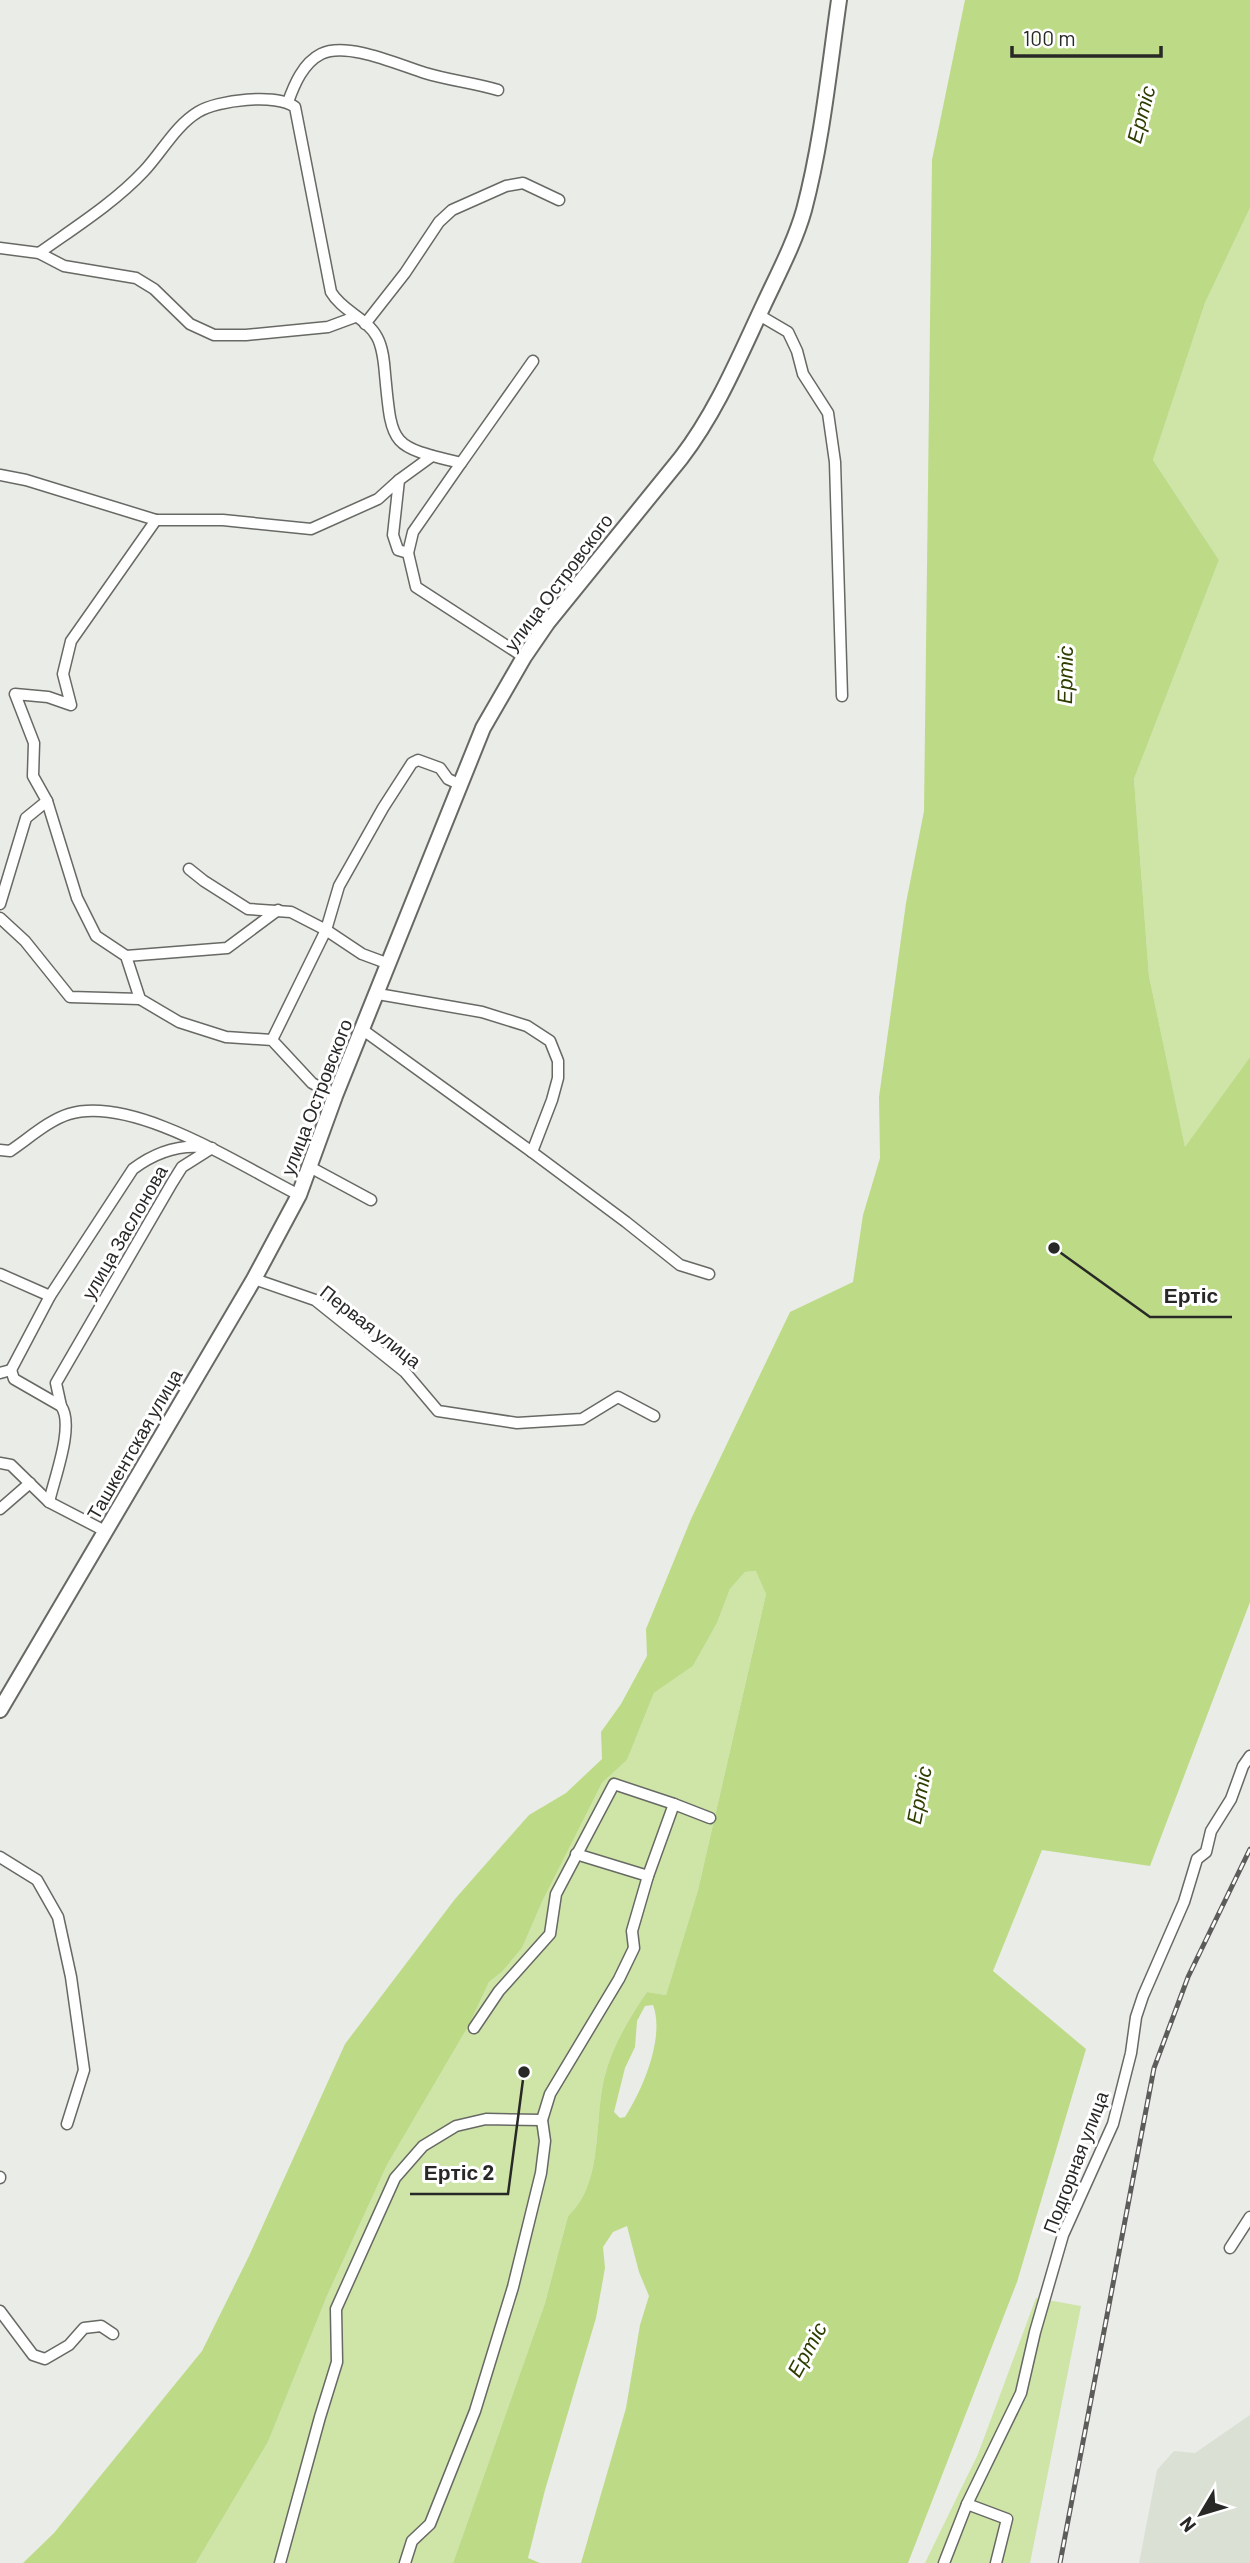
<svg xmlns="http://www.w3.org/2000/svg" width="1250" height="2563" font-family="Barlow,sans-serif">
  <rect width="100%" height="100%" fill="#eaece7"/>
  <polygon fill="#dbe0d4" points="1250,2415 1250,2563 1139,2563 1157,2470 1174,2451 1195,2453"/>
  <g fill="#cee5a7">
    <polygon points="1250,208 1250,1057 1185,1148 1149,976 1134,779 1219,560 1153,460 1205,303"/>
    <path d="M757,1571l9,23 -68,296 -32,105 -19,-3c-20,29 -39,61 -45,97 -7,41 -1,97 -34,127l-23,87 -92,260h-257l72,-121 59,-146 60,-131 82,-140 20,-43 13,-10 20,-24 20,-46 60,-119 25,-23 27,-67 39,-27 24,-43 13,-34 15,-17z"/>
    <polygon points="1036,2298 1081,2306 1030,2563 925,2563 978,2454"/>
  </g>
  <path fill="#bddb87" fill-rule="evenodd" d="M965,0h285v208l-45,95 -52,157 66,100 -85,219 15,197 36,171 65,-90v545l-100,264 -108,-16 -49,121 93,78 -69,233 -109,281h-327l45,-155 14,-83 9,-29 -10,-24 -12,-46 -14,6 -10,15 2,21 -9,50 -51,172 -17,68 12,5h-87l92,-260 23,-87c33,-30 27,-86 34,-127 6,-36 25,-68 45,-97l19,3 32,-105 68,-296 -10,-23 -11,1 -15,17 -13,34 -24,43 -39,27 -27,67 -25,23 -60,119 -20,46 -20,24 -13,10 -20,43 -82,140 -60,131 -59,146 -72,121h-173l31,-30 148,-182 47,-95 96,-212 110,-145 74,-84 37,-22 36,-34 -1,-27 20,-28 26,-48 -1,-27 45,-110 99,-207 63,-30 10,-67 17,-57 -1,-61 27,-194 18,-92 8,-651zM653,2005c12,32 -10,84 -28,112l-5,1 -6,-6 11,-44 10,-21 2,-26 8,-15z"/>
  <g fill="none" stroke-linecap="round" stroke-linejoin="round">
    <defs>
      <g id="street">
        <path d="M288,102c6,-17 15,-39 33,-48 26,-13 78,11 104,19 23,7 49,10 73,17"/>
        <polyline points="0,248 39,253 64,266 136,278 154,289 190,324 214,335 246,335 328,327 355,317"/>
        <path d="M39,253c35,-25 75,-50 105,-82 18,-19 31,-45 54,-59 19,-12 79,-19 97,-5l36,185c11,19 36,26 46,45 6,11 7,25 8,37 7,73 5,72 76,89l72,-102"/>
        <polyline points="759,315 788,332 797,351 803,374 828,413 835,462 842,696"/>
        <polyline points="365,324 405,273 439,222 452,210 506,186 523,183 559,200"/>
        <polyline points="0,475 26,480 156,520 223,520 311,529 378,499 399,480 393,535 398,550 408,553 416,587 524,657"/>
        <polyline points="399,480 432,456"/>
        <polyline points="408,553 413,532 461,463"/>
        <polyline points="47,801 77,898 96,936 126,956 140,999 179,1022 226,1037 272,1040 312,1083 335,1096"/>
        <polyline points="189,869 204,881 248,909 291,912 326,930 362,954 389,964"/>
        <polyline points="0,904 26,818 47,801 33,776 34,743 15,694 48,697 71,705 63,674 71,641 156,520"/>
        <polyline points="0,918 25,941 70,997 140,999"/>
        <polyline points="126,956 227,948 278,910"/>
        <polyline points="378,994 482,1012 527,1026 550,1041 558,1061 558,1078 552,1100 532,1152"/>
        <polyline points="363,1030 532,1152 626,1222 680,1265 709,1274"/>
        <polyline points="272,1040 326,930 339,886 383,808 412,763 418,760 440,768 448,779 461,785"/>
        <path d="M0,1150l10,1c18,-12 39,-31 59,-37 65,-19 172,52 230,81"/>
        <polyline points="308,1166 371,1200"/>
        <polyline points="0,1274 50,1296"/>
        <polyline points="254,1279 315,1300 405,1372 438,1411 517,1423 582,1419 618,1397 654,1416"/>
        <path d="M11,1370l39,-74 83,-127c20,-15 42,-24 68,-22"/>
        <path d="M0,1373l11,-3 3,9 47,27c14,19 -7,73 -12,96"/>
        <polyline points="61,1406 56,1383 172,1183 182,1167 212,1148"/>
        <polyline points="0,1463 11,1465 49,1502 105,1531"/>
        <polyline points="0,1509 30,1483"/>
        <polyline points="576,1854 648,1876"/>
        <polyline points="0,1857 37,1880 58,1917 71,1977 84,2070 67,2124"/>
        <polyline points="474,2028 499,1991 550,1934 556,1894 614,1784 674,1804"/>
        <polyline points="0,2177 0,2178"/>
        <polyline points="1230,2248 1250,2217"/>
        <polyline points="0,2311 33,2355 45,2359 69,2345 84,2328 101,2326 113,2334"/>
        <polyline points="967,2504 1007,2519 996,2563"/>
        <polyline points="280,2563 320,2417 337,2362 336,2309 395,2178 423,2146 456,2126 486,2119 542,2120"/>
        <polyline points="405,2563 412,2541 430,2524 475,2411 513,2287 541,2173 545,2141 542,2120 550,2094 619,1979 634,1948 632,1931 648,1876 674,1804 710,1818"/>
        <polyline points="944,2563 967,2504 1021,2393 1035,2332 1063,2235 1113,2124 1131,2053 1136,2017 1143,1996 1184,1902 1197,1859 1206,1852 1211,1831 1231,1799 1243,1766 1250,1756"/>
      </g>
      <path id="secondary" d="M0,1710l254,-431 45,-84 36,-99 148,-368 41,-71 24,-35 133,-164c36,-47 58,-101 83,-154 14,-30 31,-62 40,-94 18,-68 25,-140 35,-210"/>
    </defs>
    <use href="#street" stroke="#676964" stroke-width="13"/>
    <use href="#secondary" stroke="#676964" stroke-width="18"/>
    <use href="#street" stroke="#fff" stroke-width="10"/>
    <use href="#secondary" stroke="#fff" stroke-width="14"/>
    <defs>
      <polyline id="rail" points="1060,2563 1154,2068 1188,1977 1250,1849"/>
    </defs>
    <use href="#rail" stroke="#5c5d5a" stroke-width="5"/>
    <use href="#rail" stroke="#fff" stroke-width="2.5" stroke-dasharray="8" stroke-linecap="butt"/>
  </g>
  <g text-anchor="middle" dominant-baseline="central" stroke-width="6" stroke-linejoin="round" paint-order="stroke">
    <g font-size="19" fill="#282927" stroke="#fff">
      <text transform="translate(558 582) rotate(-53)">улица Островского</text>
      <text transform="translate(316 1097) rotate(-69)">улица Островского</text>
      <text transform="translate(124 1232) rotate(-60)">улица Заслонова</text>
      <text transform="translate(371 1326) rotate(38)">Первая улица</text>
      <text transform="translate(134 1444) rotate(-60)">Ташкентская улица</text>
      <text transform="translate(1075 2162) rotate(-69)">Подгорная улица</text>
    </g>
    <g font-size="21" font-style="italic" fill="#2d3e00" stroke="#fff">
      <text transform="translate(1140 114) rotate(-75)">Ертіс</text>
      <text transform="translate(1064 675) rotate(-89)">Ертіс</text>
      <text transform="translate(918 1795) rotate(-79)">Ертіс</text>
      <text transform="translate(806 2349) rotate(-61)">Ертіс</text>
    </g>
  </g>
  <path fill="none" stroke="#282927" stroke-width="2.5" d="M1054 1248L1150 1317H1232M524 2072L508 2194H410"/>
  <g fill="#282927" stroke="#fff" stroke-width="2.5">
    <circle cx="1054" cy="1248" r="7"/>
    <circle cx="524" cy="2072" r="7"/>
  </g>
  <g font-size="21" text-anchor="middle" font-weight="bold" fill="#282927" stroke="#fff" stroke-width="6" stroke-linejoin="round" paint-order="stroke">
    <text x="1191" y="1303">Ертіс</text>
    <text x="459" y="2180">Ертіс 2</text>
  </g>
  <g transform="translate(1201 2514) rotate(232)" stroke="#ffffff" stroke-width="5" paint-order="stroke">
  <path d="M0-5L12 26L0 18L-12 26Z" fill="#282927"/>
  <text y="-10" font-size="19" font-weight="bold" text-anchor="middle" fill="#282927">N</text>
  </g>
  <path d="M1012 46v10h149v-10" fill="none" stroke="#282927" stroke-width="3.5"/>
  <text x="1023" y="46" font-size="21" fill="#282927" stroke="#ffffff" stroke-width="5" paint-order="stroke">100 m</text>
</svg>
